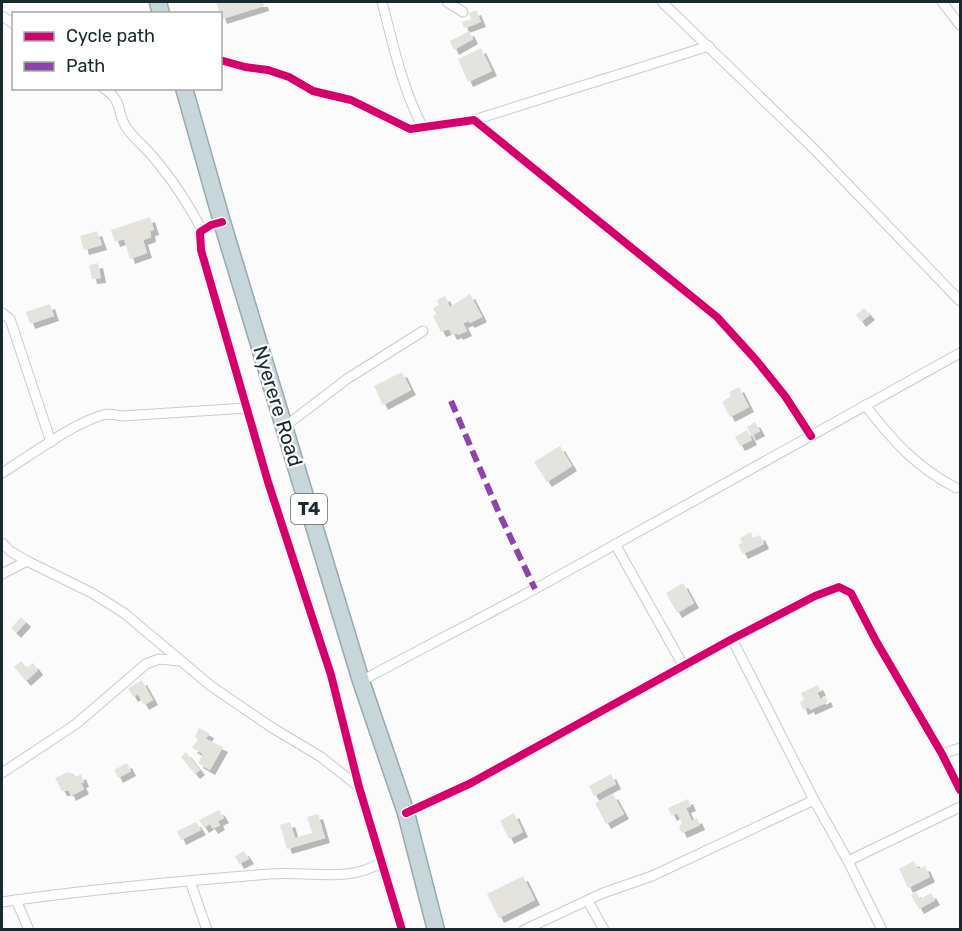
<svg xmlns="http://www.w3.org/2000/svg" width="962" height="931" font-family="Rubik,sans-serif">
  <defs>
    <filter id="shadow"><feDropShadow dx="5" dy="5" stdDeviation="0" flood-color="#0004"/></filter>
  </defs>
  <rect width="100%" height="100%" fill="#fbfbfb"/>
  <g fill="#e4e3dd" filter="url(#shadow)">
    <polygon points="216,2 263,2 264,6 222,19"/>
    <polygon points="476,10 481,22 464,28 462,22 471,19 469,13"/>
    <polygon points="469,31 473,39 454,50 450,41"/>
    <polygon points="481,48 492,71 468,82 458,59"/>
    <polygon points="150,217 154,230 150,231 151,237 143,240 147,253 130,259 124,239 115,242 111,230"/>
    <polygon points="97,231 102,245 84,250 80,236"/>
    <polygon points="98,263 101,278 92,279 89,265"/>
    <polygon points="470,294 482,317 470,323 468,321 463,323 467,331 458,335 457,333 452,335 449,329 441,332 433,316 436,314 433,308 439,305 437,300 445,296 450,307"/>
    <polygon points="50,304 54,316 30,324 26,312"/>
    <polygon points="864,308 870,315 861,322 856,315"/>
    <polygon points="402,372 411,390 383,405 374,386"/>
    <polygon points="739,387 749,407 730,417 722,402 731,396 729,392"/>
    <polygon points="755,422 760,431 751,436 747,427"/>
    <polygon points="747,430 752,440 740,446 735,437"/>
    <polygon points="560,446 572,466 547,482 534,462"/>
    <polygon points="751,532 753,538 760,535 764,544 743,554 738,545 742,543 740,538"/>
    <polygon points="683,583 694,603 677,613 666,593"/>
    <polygon points="21,617 26,622 16,633 11,628"/>
    <polygon points="21,661 27,668 33,663 38,670 26,681 14,667"/>
    <polygon points="142,680 153,700 144,705 138,694 133,697 128,688"/>
    <polygon points="818,685 821,691 817,692 821,700 826,697 828,702 810,710 809,707 803,710 800,702 804,700 801,693"/>
    <polygon points="199,728 209,733 206,739 223,747 210,770 198,763 203,754 192,748 198,739 195,737"/>
    <polygon points="186,752 200,770 195,774 181,757"/>
    <polygon points="127,763 131,771 118,778 114,770"/>
    <polygon points="68,772 74,774 76,777 81,774 84,782 81,783 84,789 71,796 69,791 62,791 55,778"/>
    <polygon points="611,774 616,784 594,796 589,786"/>
    <polygon points="613,794 624,814 606,824 595,803"/>
    <polygon points="688,799 691,806 686,808 692,821 697,818 700,825 682,833 679,827 682,823 677,813 672,816 668,808"/>
    <polygon points="219,810 224,818 218,821 220,825 213,829 210,824 204,828 199,820"/>
    <polygon points="514,813 523,832 509,839 500,821"/>
    <polygon points="318,814 325,838 287,849 280,825 290,822 295,838 312,833 307,817"/>
    <polygon points="196,822 201,830 181,840 177,831"/>
    <polygon points="244,851 249,859 239,864 235,856"/>
    <polygon points="914,861 918,869 925,866 930,877 908,888 899,869"/>
    <polygon points="523,876 535,900 499,918 487,894"/>
    <polygon points="916,892 920,899 931,893 935,900 919,909 911,895"/>
  </g>
  <g fill="none" stroke-linecap="round" stroke-linejoin="round">
    <defs>
      <g id="street">
        <path d="M382,2c11,42 20,86 41,126"/>
        <polyline points="447,2 463,12"/>
        <polyline points="662,2 813,148 960,301"/>
        <polyline points="942,2 960,25"/>
        <polyline points="2,16 14,24"/>
        <polyline points="220,60 245,67 268,70 289,77 313,91 351,100 410,129 474,120 717,317 756,360 785,396 811,436"/>
        <path d="M103,88c22,13 12,25 25,42 10,12 22,22 31,34 17,21 31,43 43,66"/>
        <polyline points="474,120 709,46"/>
        <polyline points="222,222 211,225 200,232 201,250 268,482 331,675 359,787 402,930"/>
        <polyline points="2,313 10,319 51,442"/>
        <path d="M865,405c27,35 51,62 91,83"/>
        <polyline points="284,427 347,379 423,331"/>
        <path d="M2,473c28,-17 71,-50 101,-58 7,-2 13,0 19,1l125,-8"/>
        <polyline points="2,543 10,551 27,561 92,593 124,613 211,686 271,727 321,757 359,787"/>
        <polyline points="615,544 684,667"/>
        <polyline points="2,574 27,561"/>
        <polyline points="732,639 814,800 848,861 882,930"/>
        <polyline points="361,681 535,589 960,353"/>
        <polyline points="942,754 960,748"/>
        <polyline points="2,773 76,724 146,664 159,659 180,661"/>
        <polyline points="406,813 471,783 732,639 815,596 839,587 851,593 876,641 942,754 960,790"/>
        <polyline points="848,861 960,807"/>
        <polyline points="190,881 207,930"/>
        <polyline points="16,900 29,930"/>
        <polyline points="588,901 604,930"/>
        <path d="M2,902c89,-13 179,-21 268,-28 36,-3 81,9 112,-12"/>
        <polyline points="524,930 603,893 652,876 814,800"/>
      </g>
      <g id="highway">
        <polyline points="158,2 161,14"/>
        <polyline points="184,88 222,222 361,681 406,813 436,930"/>
      </g>
    </defs>
    <use href="#street" stroke="#c5ccce" stroke-width="11"/>
    <use href="#highway" stroke="#98a8ad" stroke-width="19"/>
    <use href="#street" stroke="#fefefe" stroke-width="9"/>
    <use href="#highway" stroke="#c6d6da" stroke-width="16"/>
    <polyline stroke="#8e44ad" stroke-width="6" stroke-dasharray="12 6" stroke-linecap="butt" points="451,401 499,513 535,589"/>
    <defs>
      <g id="cycleway">
        <polyline points="220,60 245,67 268,70 289,77 313,91 351,100 410,129 474,120 717,317 756,360 785,396 811,436"/>
        <polyline points="222,222 211,225 200,232 201,250 268,482 331,675 359,787 402,930"/>
        <polyline points="406,813 471,783 732,639 815,596 839,587 851,593 876,641 942,754 960,790"/>
      </g>
    </defs>
    <use href="#cycleway" stroke="#fff" stroke-width="11"/>
    <use href="#cycleway" stroke="#d6006c" stroke-width="8"/>
  </g>
  <g text-anchor="middle" dominant-baseline="central" stroke-width="4.5" stroke-linejoin="round" paint-order="stroke">
    <rect fill="#fff" stroke="#5f696c" stroke-width="1.5" x="291" y="494" width="36" height="30" rx="4.5"/>
    <g font-size="18" font-weight="bold" fill="#1a292d">
      <text x="309" y="509">T4</text>
    </g>
    <g font-size="20" fill="#1a292d" stroke="#fff">
      <text transform="translate(278 406) rotate(73)">Nyerere Road</text>
    </g>
  </g>
  <rect width="962" height="931" fill="none" stroke="#1a292d" stroke-width="6"/>
  <rect x="12" y="12" width="210" height="78" fill="#ffffff" stroke="#a3a9ab" stroke-width="1.5"/>
  <rect x="24" y="32" width="30" height="9" fill="#d6006c" stroke="#a3a9ab" stroke-width="1.5"/>
  <text x="66" y="42" font-size="18" fill="#1a292d">Cycle path</text>
  <rect x="24" y="62" width="30" height="9" fill="#8e44ad" stroke="#a3a9ab" stroke-width="1.5"/>
  <text x="66" y="72" font-size="18" fill="#1a292d">Path</text>
</svg>
